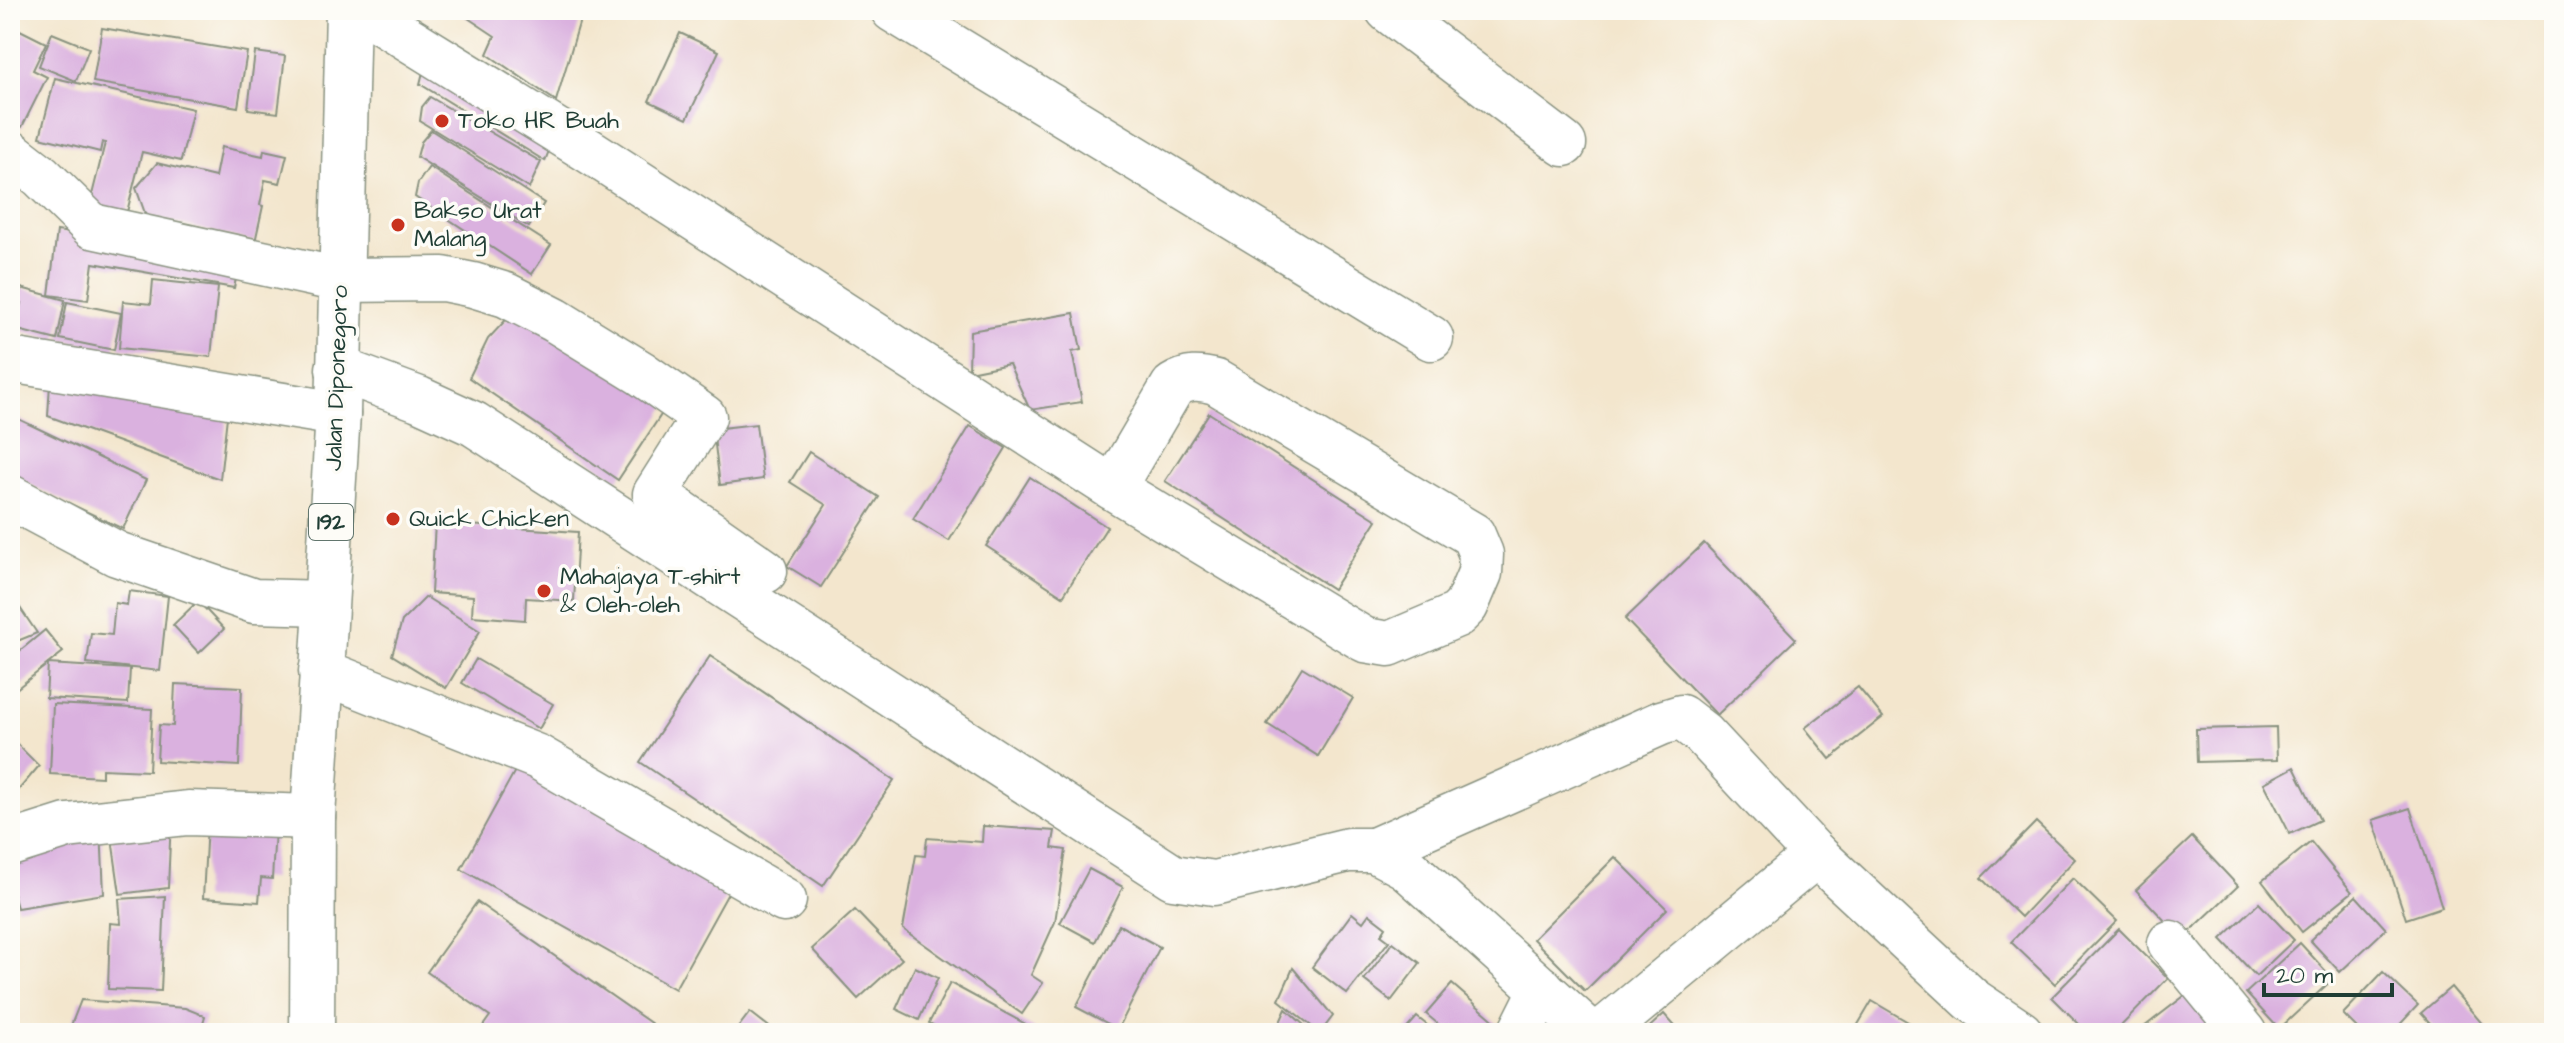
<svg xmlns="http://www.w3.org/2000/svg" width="2564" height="1043" font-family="'Architects Daughter',sans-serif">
  <rect width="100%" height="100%" fill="#fdfcf7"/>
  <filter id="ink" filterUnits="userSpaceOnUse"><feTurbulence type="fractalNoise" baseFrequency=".0125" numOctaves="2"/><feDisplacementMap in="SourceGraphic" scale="16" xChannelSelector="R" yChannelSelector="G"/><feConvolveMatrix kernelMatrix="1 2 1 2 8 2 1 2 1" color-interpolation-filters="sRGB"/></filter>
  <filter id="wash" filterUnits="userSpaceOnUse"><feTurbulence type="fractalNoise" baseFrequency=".006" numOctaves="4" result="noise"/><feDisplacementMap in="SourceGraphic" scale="32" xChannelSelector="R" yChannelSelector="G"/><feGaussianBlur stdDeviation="1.8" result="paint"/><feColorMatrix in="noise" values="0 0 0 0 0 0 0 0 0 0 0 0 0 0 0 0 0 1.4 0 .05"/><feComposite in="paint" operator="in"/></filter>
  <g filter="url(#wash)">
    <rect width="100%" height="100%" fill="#f3e6cd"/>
    <g id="blocks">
      <g fill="#dab1df">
        <polygon points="195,10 255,10 254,17 195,12"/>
        <polygon points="456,10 583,10 556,101 487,54 495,36"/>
        <polygon points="10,25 46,43 33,70 47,77 22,127 10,121"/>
        <polygon points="102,28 247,52 238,107 93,82"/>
        <polygon points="52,33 89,48 76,81 39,66"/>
        <polygon points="680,33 719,51 687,119 649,101"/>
        <polygon points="255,52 285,56 278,113 248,109"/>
        <polygon points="428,52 556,132 545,161 420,84"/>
        <polygon points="55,78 193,109 181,161 142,152 127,212 90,203 105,143 102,142 100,152 40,137"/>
        <polygon points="430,97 541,162 529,188 420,121 422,107"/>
        <polygon points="431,130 544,203 529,227 417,157 421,142"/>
        <polygon points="221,147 263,156 264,150 287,155 280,183 265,180 260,205 263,206 255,242 146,216 136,188 157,163 215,177"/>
        <polygon points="429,167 551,245 532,274 415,197 418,183"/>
        <polygon points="57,231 240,259 234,288 93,263 88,300 49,295"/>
        <polygon points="153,280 218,287 211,357 119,348 123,301 151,304"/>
        <polygon points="21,288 65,300 57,340 14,329 21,303 18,302"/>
        <polygon points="67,302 121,313 114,350 60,339"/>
        <polygon points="516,309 672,398 618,480 469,378 488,339"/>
        <polygon points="1074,313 1081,350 1072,352 1082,402 1030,410 1009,364 969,372 970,331"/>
        <polygon points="50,383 229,399 220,479 48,416"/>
        <polygon points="1209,413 1377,520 1333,589 1165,481"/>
        <polygon points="10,415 146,480 123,529 10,475"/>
        <polygon points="756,424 763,479 720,485 713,429"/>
        <polygon points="970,426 1006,448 949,541 913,519"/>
        <polygon points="809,452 879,497 821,587 787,566 826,505 790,482"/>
        <polygon points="1030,477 1107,527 1063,596 986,546"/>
        <polygon points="435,523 578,532 574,601 526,598 525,620 472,616 473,596 431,593"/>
        <polygon points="1704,543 1796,639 1717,715 1625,619"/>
        <polygon points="129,591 168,596 160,671 87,663 91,633 112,635 115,603 127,605"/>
        <polygon points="10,593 37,633 10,644"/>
        <polygon points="426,597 480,631 446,688 392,655 402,621"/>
        <polygon points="198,601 224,629 199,653 173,625"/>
        <polygon points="45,630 63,652 10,694 10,659"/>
        <polygon points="710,656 894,780 823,886 640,762"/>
        <polygon points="476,659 553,704 539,729 462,683"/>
        <polygon points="48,664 130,669 128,703 46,698"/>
        <polygon points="1302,667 1353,698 1318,756 1267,724"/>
        <polygon points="175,684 242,687 239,766 157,761 159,725 173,726"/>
        <polygon points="1858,687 1883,717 1830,759 1805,728"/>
        <polygon points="53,704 152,709 149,771 102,769 102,777 50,774"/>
        <polygon points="2276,727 2277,760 2197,762 2196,729"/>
        <polygon points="10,737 39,766 10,800"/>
        <polygon points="523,756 737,877 675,989 461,869"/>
        <polygon points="2294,767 2320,820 2290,834 2264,783"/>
        <polygon points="2410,808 2442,907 2406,919 2373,820"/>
        <polygon points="171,818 168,888 120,894 110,825"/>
        <polygon points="2036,822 2075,859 2021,917 1981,878"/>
        <polygon points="207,824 275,830 272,879 261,878 259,902 203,898"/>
        <polygon points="983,826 1055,831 1052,848 1066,850 1055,922 1031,975 1043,983 1022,1014 903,929 916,855 925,856 927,838 982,842"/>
        <polygon points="101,828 104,894 17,908 10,883 10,868 53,837"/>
        <polygon points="2192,837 2238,886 2182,939 2136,890"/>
        <polygon points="2311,842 2352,892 2302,932 2262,881"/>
        <polygon points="1615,857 1667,909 1585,991 1533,939"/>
        <polygon points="1089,869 1123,887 1095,942 1060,923"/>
        <polygon points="2073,878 2117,921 2055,984 2011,942"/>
        <polygon points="165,896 161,991 108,989 110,923 121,924 119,899"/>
        <polygon points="2356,896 2386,929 2340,972 2310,940"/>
        <polygon points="477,902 665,1033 478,1033 490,1016 427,972"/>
        <polygon points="2259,903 2294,940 2256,976 2221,939"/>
        <polygon points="855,910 902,959 858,999 812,949"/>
        <polygon points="1352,913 1363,922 1369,914 1386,927 1381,935 1389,941 1347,994 1312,967"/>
        <polygon points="1119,925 1160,947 1118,1029 1076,1007"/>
        <polygon points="2119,929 2168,978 2114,1033 2088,1033 2052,997"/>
        <polygon points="1393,942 1420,963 1391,1001 1364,980"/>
        <polygon points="2300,943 2333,979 2279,1029 2246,993"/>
        <polygon points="915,967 938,978 919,1020 896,1009"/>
        <polygon points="1293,968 1333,1016 1320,1033 1279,1000"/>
        <polygon points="2383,972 2418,1005 2392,1033 2362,1033 2343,1014"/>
        <polygon points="950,983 1042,1033 948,1033 929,1023"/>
        <polygon points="1452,984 1506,1031 1505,1033 1449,1033 1426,1014"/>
        <polygon points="2196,987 2231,1033 2143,1033 2140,1030"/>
        <polygon points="2451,987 2490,1033 2439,1033 2421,1013"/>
        <polygon points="81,1000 185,1008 205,1016 200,1033 68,1033"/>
        <polygon points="1872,1001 1927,1033 1853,1033"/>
        <polygon points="1286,1009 1313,1033 1275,1033"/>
        <polygon points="750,1012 777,1033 734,1033"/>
        <polygon points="1664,1014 1681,1033 1643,1033"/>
        <polygon points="1417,1017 1437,1033 1403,1033"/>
      </g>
    </g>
  </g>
  <g filter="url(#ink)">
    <use href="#blocks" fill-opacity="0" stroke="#899280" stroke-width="2"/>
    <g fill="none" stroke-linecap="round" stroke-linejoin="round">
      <defs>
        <g id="minor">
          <path d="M362,10l226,140 525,338 252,152 24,4 68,-29 9,-9 14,-33 1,-19 -8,-19 -257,-153c-18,-5 -28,-5 -43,4l-60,102"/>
          <polyline points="893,10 1431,338"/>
          <polyline points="1388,10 1564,144"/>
          <polyline points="10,152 41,176 92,226 340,280 443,279 473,285 506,295 555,320 641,373 704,417 655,494 765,571"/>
          <polyline points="10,360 338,414"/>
          <polyline points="338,369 419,399 474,424 1173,877 1214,883 1348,850 1374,850 1406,867 1590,1033"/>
          <polyline points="10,497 117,554 254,601 325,603"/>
          <polyline points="321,671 538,757 784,900"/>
          <polyline points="10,844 67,826 188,813 313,817"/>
          <polyline points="1374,850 1661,723 1681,717 1703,734 1816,855 1972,1000 2021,1033"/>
          <polyline points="2170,943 2244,1033"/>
          <polyline points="1520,1033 1542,989"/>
          <polyline points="1601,1033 1816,855"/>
        </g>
        <polyline id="major" points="312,1033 313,817 338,414 348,10"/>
      </defs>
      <use href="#minor" stroke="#899280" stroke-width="47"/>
      <use href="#major" stroke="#899280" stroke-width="47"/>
      <use href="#minor" stroke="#fff" stroke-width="44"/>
      <use href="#major" stroke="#fff" stroke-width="44"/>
    </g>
  </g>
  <g fill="#c8321e" stroke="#fdfcf7" stroke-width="3">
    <circle cx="442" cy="121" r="8"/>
    <circle cx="398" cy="225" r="8"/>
    <circle cx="393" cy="519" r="8"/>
    <circle cx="544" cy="591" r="8"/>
  </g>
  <g text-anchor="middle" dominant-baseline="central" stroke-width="7" stroke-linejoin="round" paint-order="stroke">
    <rect fill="#fdfcf7" stroke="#62766e" stroke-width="2" x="309" y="504" width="44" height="36" rx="6"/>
    <g font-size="22" font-weight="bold" fill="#1f3d34">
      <text x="331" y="522">192</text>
    </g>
    <g font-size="24" fill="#1f3d34" stroke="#fdfcf7" text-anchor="start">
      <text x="458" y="121">Toko HR Buah</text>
      <text x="414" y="211">Bakso Urat<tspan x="414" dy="28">Malang</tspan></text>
      <text x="409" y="519">Quick Chicken</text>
      <text x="560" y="577">Mahajaya T-shirt<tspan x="560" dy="28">&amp; Oleh-oleh</tspan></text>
    </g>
    <g font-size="24" fill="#1f3d34" stroke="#fdfcf7">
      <text transform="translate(337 378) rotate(-88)">Jalan Diponegoro</text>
    </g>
  </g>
  <rect width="2564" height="1043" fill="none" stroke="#fdfcf7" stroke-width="40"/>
  <path d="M2264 983v12h128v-12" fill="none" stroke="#1f3d34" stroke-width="4"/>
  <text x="2276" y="983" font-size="24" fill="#1f3d34" stroke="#fdfcf7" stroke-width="6" paint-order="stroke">20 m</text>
</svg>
